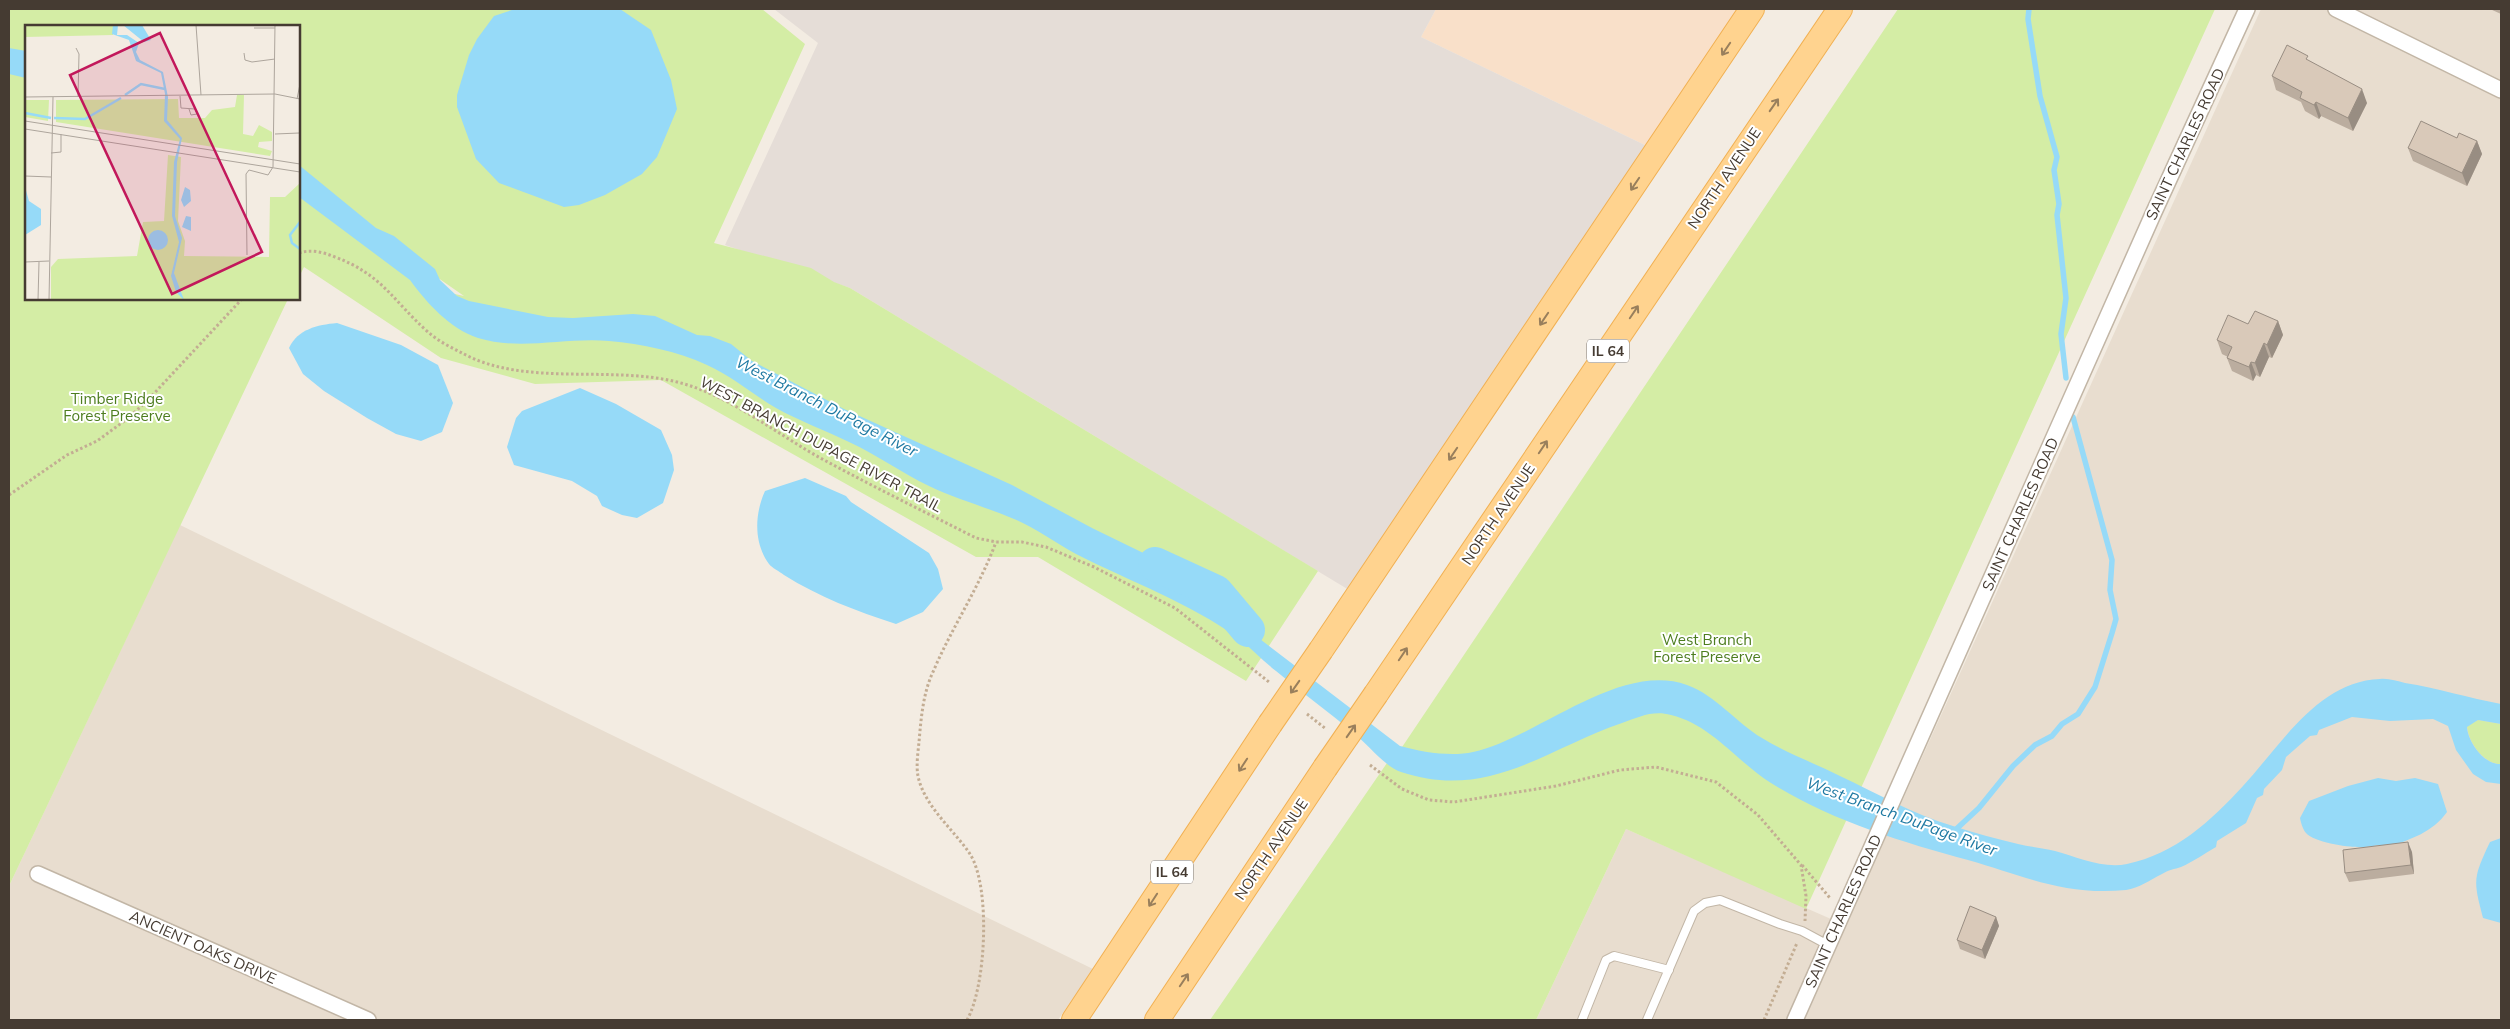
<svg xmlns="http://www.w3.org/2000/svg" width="2510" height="1029" font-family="Mulish,sans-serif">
  <rect width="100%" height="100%" fill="#f3ece2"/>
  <g fill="#e8ddcf">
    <polygon points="2261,9 2501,9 2501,1020 1803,1020"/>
    <polygon points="180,525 1093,969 1058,1020 9,1020 9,886"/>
    <polygon points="1626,829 1831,919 1786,1020 1536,1020"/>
  </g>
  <polygon fill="#f9e0c9" points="1436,9 1743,9 1651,148 1421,37"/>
  <polygon fill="#e5ddd7" points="774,9 1436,9 1421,37 1651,148 1349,590 850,288 725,245 818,43"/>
  <g fill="#d4eda5" fill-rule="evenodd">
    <path d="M9,9h753l43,35 -91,199 97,25 23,14 16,6 468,283 -72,110 -208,-124h-62l-315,-177 -126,4 -94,-26 -137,-91 -5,10v-251h-273v273h262l-279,587zM336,197l95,76 33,23 -14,-3z"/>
    <polygon points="1898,9 2215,9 1806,909 1626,829 1536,1020 1210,1020 1387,763 1390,765"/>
    <path d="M2478,720l23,4v40c-17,1 -33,-22 -34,-38z"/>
  </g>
  <g fill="#96daf8">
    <polygon points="515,9 620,9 651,30 671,80 677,109 657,157 642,174 605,195 579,205 564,207 499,183 476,159 457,107 457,95 469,55 477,39 494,16"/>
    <polygon points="9,48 26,51 26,78 9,74"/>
    <path d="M299,165l77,63 18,8 41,33 5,11 17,16 12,5 79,16 25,1 60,-4 22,2 42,19 13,1 21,8 21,17 92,48 168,76 80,43 78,38 32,21 32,14 10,10 12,25 144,110c22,6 51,11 73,6 66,-15 146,-91 214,-67 30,11 48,37 75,53 24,15 52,25 78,38 38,18 73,38 113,50 21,7 44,13 65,18 12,3 25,4 37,7 22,6 48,18 72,13 48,-10 84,-43 116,-78 37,-40 75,-105 137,-107 8,-1 17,2 25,4 32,5 64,15 96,21v20l-23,-4 -11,7c1,15 17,38 34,37v20l-15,-2 -13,-8 -17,-24 -8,-24 -15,-7 -43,2 -38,-4 -33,13 -2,5 -7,1 -24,21 -4,13 -18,19 -1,6 -6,3 -11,25 -29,18 -1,6c-11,6 -23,15 -35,20 -6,2 -13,3 -19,7 -12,6 -23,14 -36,16 -61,6 -102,-14 -158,-30 -67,-18 -138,-40 -197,-77 -35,-22 -59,-58 -100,-68 -18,-5 -32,2 -49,8 -76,26 -134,78 -221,49 -14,-4 -33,-27 -46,-38 -26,-22 -53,-41 -79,-63 -13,-10 -25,-23 -38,-33 -48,-35 -109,-57 -162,-84 -21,-11 -40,-26 -62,-35 -28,-12 -58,-20 -85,-33 -27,-13 -52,-31 -80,-44 -24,-12 -50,-21 -73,-34 -24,-14 -44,-32 -69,-43 -30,-14 -65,-21 -98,-24 -43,-4 -89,10 -131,-3 -28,-9 -52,-36 -68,-58l-111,-83z"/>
    <path d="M337,323l64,22 37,20 15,38 -11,29 -21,9 -25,-7 -29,-16 -43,-27 -21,-17 -14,-26c9,-19 28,-23 48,-25z"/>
    <polygon points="580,388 616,404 661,430 672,455 674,470 663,503 637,518 622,515 602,506 597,496 572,481 514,465 507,447 516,418 522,411"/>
    <path d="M805,478l41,18 5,6 78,51 9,16 5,20 -20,23 -27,12c-40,-13 -77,-27 -112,-49 -5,-4 -12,-7 -15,-11 -16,-22 -14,-51 -4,-73z"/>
    <path d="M2378,778l18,3 19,-3 23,6 9,28c-14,20 -37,28 -60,35 -8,-4 -14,0 -23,0 -13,1 -49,-4 -58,-14 -3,-3 -5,-10 -6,-15l9,-17 39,-15z"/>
    <path d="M2501,838v85l-18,-5c-10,-38 -10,-40 7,-76z"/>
  </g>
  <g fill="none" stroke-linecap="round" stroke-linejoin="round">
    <g stroke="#96daf8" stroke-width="5.5">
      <polyline points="2029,9 2028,19 2040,96 2057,157 2054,170 2059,204 2057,215 2066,298 2061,334 2066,378"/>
      <polyline points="1952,833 1979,808 2013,766 2035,745 2052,736 2062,724 2078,714 2095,687 2112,633 2116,619 2110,590 2112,560 2073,417"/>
    </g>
    <polyline stroke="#96daf8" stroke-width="34" points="1155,564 1216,592 1248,630"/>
    <defs>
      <g id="lane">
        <polyline points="1582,1020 1606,960 1614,956 1669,970"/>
        <polyline points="1647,1020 1694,911 1705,903 1720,900 1780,924 1802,931 1828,945"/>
      </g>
      <g id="street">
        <polyline points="2336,9 2501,90"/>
        <polyline points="38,874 368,1020"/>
        <polyline points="1795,1020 2154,212 2247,9"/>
      </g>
      <g id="primary">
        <polyline points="1321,650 1752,9"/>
        <polyline points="1376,694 1840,9"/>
        <polyline points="1074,1020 1270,724"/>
        <polyline points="1157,1020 1325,768"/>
      </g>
    </defs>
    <use href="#lane" stroke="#c2b6a6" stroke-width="10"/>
    <use href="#street" stroke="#c2b6a6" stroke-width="18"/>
    <use href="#primary" stroke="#f1b052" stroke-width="26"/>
    <g stroke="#c3ad93" stroke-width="3" stroke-dasharray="2.5 2.5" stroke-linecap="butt">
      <path d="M299,253c12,-4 24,-1 36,4 48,18 58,44 93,75 10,9 24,16 36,22 62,33 145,11 213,28 53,13 99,52 147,78 50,27 101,52 152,78l20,4h26l24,5 48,20 81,41 94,74"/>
      <polyline points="9,495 67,455 97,441 127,419 147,401 242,299"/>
      <polyline points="1307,714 1326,729"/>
      <polyline points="1370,765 1402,789 1429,800 1454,802 1556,786 1620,770 1656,767 1716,782 1758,815 1801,865 1806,896 1805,921"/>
      <polyline points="1802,865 1830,898"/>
      <path d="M967,1020c19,-33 24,-133 3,-166 -16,-24 -46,-48 -52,-78 -2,-10 0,-24 1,-34 2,-23 4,-49 14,-70 19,-45 46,-84 63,-130"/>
      <polyline points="1764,1020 1797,943"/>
    </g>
    <use href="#lane" stroke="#fff" stroke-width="8"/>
    <use href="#street" stroke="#fff" stroke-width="15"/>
    <use href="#primary" stroke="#ffd38f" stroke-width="24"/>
    <defs>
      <g id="primary-bridge">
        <polyline points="1270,724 1321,650"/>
        <polyline points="1325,768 1376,694"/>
      </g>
    </defs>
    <use href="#primary-bridge" stroke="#f1b052" stroke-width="26" stroke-linecap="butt"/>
    <use href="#primary-bridge" stroke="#ffd38f" stroke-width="24"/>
  </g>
  <g fill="#bbad9f">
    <polygon points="2490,9 2501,9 2501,14"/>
    <polygon points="2310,61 2367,103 2353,131 2321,116 2319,119 2305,111 2301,102 2276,90 2272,76"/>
    <polygon points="2457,138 2477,141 2482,154 2467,186 2413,161 2408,148"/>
    <polygon points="2278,321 2283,335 2272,358 2269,357 2260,377 2256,375 2253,381 2232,371 2227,358 2228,357 2222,354 2217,340 2248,324"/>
    <polygon points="2412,852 2414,874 2349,882 2345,873"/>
    <polygon points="1996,917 1999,926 1985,959 1960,949 1957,940"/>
  </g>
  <g fill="#988d82">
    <polygon points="2362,89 2367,103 2353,131 2348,118"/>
    <polygon points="2316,102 2321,116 2319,119 2314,105"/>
    <polygon points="2477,141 2482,154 2467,186 2462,173"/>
    <polygon points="2278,321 2283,335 2272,358 2267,345"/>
    <polygon points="2264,343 2269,357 2260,377 2255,363"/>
    <polygon points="2251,362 2256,375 2253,381 2249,367"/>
    <polygon points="2408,842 2412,852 2414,874 2411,865"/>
    <polygon points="1996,917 1999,926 1985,959 1982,950"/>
  </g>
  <g fill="#d9c9b9" stroke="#988d82">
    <polygon points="2287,45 2308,56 2306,59 2362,89 2348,118 2316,102 2314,105 2300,98 2302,92 2272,76"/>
    <polygon points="2421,121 2457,138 2459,133 2477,141 2462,173 2408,148"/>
    <polygon points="2255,311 2278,321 2267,345 2264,343 2255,363 2251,362 2249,367 2227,358 2232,347 2217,340 2228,315 2248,324"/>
    <polygon points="2408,842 2411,865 2345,873 2343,850"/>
    <polygon points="1970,906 1996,917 1982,950 1957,940"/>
  </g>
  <defs><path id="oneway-shaft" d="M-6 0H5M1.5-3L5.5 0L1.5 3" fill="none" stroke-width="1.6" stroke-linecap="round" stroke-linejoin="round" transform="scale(1.25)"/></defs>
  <g stroke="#997f5c">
    <use href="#oneway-shaft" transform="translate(1726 49) rotate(124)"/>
    <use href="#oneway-shaft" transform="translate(1774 105) rotate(-55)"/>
    <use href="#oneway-shaft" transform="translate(1635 184) rotate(124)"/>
    <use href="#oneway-shaft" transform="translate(1634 312) rotate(-56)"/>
    <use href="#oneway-shaft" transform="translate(1544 319) rotate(124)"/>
    <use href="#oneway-shaft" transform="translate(1543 447) rotate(-56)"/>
    <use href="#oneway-shaft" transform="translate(1453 454) rotate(124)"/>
    <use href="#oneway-shaft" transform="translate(1403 654) rotate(-56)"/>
    <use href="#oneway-shaft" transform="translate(1295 687) rotate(125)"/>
    <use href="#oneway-shaft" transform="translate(1351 731) rotate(-55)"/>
    <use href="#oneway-shaft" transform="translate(1243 765) rotate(123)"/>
    <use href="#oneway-shaft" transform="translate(1153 900) rotate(123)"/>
    <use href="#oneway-shaft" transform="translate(1184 980) rotate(-56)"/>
  </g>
  <g text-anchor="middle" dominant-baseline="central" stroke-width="4" stroke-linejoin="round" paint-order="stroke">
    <g fill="#fff" stroke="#7d7670" stroke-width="1">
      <rect x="1587" y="339.5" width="42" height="23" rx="4"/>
      <rect x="1151" y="860.5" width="42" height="23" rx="4"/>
    </g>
    <g font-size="14" font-weight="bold" fill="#453b32">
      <text x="1608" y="351">IL 64</text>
      <text x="1172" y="872">IL 64</text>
    </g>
    <g font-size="15" fill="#453b32" stroke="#fff">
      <text transform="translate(2185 144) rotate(-65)">SAINT CHARLES ROAD</text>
      <text transform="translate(1724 178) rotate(-56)">NORTH AVENUE</text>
      <text transform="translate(821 444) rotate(28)">WEST BRANCH DUPAGE RIVER TRAIL</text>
      <text transform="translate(1498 514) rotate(-56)">NORTH AVENUE</text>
      <text transform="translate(2020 514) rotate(-66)">SAINT CHARLES ROAD</text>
      <text transform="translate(1271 849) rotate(-56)">NORTH AVENUE</text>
      <text transform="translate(1843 911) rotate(-66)">SAINT CHARLES ROAD</text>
      <text transform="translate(203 947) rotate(24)">ANCIENT OAKS DRIVE</text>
    </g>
    <g font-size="15" fill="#4d7d1f" stroke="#fff">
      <text x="117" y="398">Timber Ridge<tspan x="117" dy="17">Forest Preserve</tspan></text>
      <text x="1707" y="639">West Branch<tspan x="1707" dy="17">Forest Preserve</tspan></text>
    </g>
    <g font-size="16" font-style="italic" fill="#1e79a2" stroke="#fff">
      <text transform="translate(827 406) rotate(27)">West Branch DuPage River</text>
      <text transform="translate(1902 816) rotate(20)">West Branch DuPage River</text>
    </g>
  </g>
  <g transform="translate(25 25)">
    <rect width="275" height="275" fill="#f3ece2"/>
    <path d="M0,0h89l-1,10 -88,2zM212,70h7l-1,39 10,2 6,-11 13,7v9l-13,1 -1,5 14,4 -2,5 -214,-34v-22l122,-1 1,19h26l7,-8 23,-3zM0,75h24l-1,21 -23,-4zM143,130l13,2 -3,64 7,20 -1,15 85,1 1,-60h15l15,-14v117h-249v-33l7,-8 79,-3 6,-34 21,-1z" fill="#d4eda5"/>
    <path d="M88,0h5l-1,10h10l12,8 -3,9 4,8 23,12 5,25 -1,23 15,18 -5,24 -2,54 7,22 -8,35 10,27 -8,-8 -5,-16 8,-34 -7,-26 2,-54 6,-23 -16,-18 1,-27 -4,-21 -25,-12 -7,-21 -17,-6zM98,0h19l9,15 -7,2zM0,162l4,14 12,8v16l-16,10zM160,162l5,3 1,11 -7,6 -3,-7zM161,191l5,1v14l-9,-4zM123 215a10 10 0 1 1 20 0a10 10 0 1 1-20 0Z" fill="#96daf8"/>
    <path fill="none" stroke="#96daf8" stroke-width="2.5" d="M100,70l16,-11 24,5M0,88l26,5M29,93l31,1 36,-21M275,197l-10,13 2,8 8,6"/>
    <path fill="none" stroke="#ada59c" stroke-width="1" d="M171,0l5,70M229,3h21M51,23l3,6 -1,43M219,28l1,7 7,2 23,-3M155,71l1,12 14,1 2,5 -6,1 -2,-6M0,72l250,-3 25,5M272,74l3,-15M0,96l275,43M0,104l275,43M250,109l24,-1M26,128l10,-1v-18M0,151l26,1M222,230l-1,-81 3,-4 19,5 5,-8 2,-142M0,237l24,-1M13,275l1,-38M24,275l4,-203"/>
    <path fill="#c2185b" fill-opacity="0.15" stroke="#c2185b" stroke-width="2.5" d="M135,8l102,219 -90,42 -102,-219z"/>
    <rect width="275" height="275" fill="none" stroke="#453b32" stroke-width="2.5"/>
  </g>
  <rect width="2510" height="1029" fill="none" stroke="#453b32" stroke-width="20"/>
</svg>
